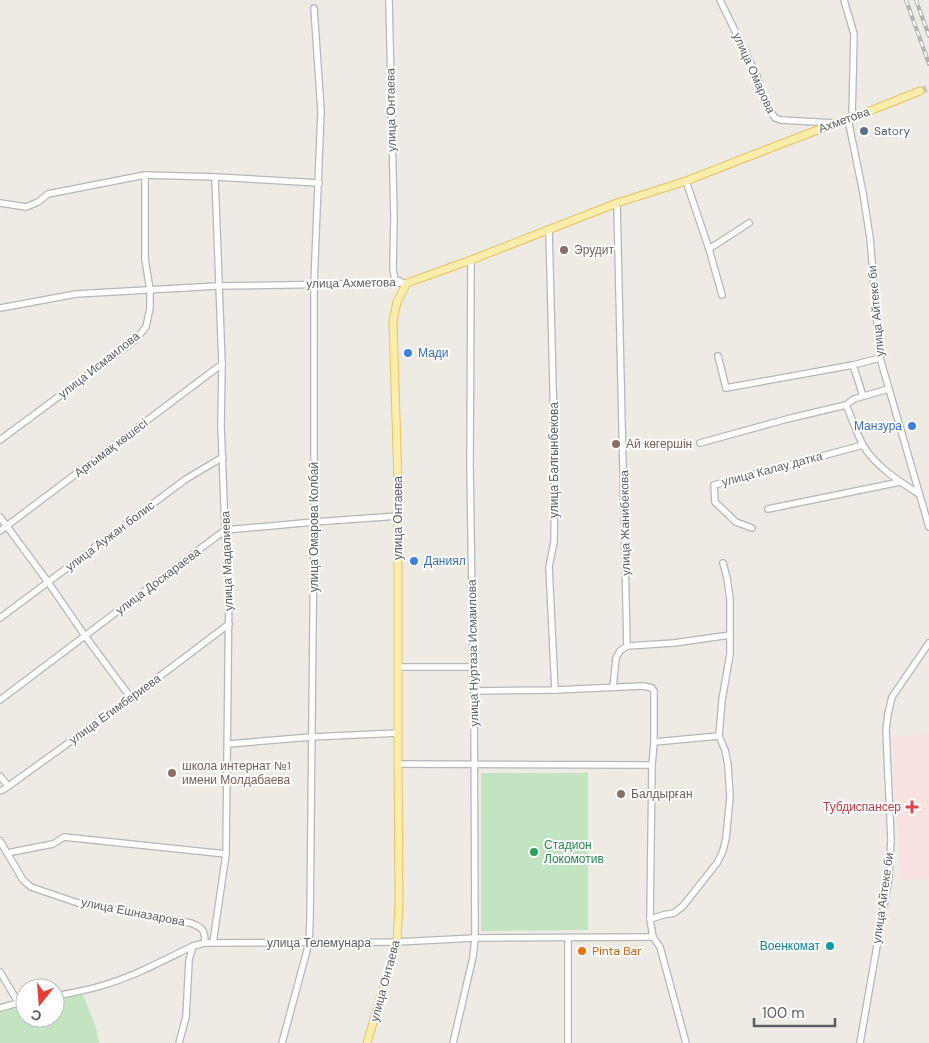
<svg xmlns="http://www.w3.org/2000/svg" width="929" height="1043" font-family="'DM Sans',sans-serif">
  <rect width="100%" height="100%" fill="#edebe3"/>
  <polygon fill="#fae2e0" points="929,732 929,879 902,880 900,875 892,738"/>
  <g fill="#c2e4c1">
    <polygon points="481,773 588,773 588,930 481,931"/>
    <polygon points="83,995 96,1028 99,1043 0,1043 0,1010 25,1005 25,1018 55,1018 55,1000"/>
  </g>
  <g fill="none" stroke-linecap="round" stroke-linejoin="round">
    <polyline stroke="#c8c8c3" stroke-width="7" stroke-dasharray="7 3.5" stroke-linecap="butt" points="920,91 929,88"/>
    <defs>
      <g id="minor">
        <polyline points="389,0 394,217 393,269 395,280 400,281"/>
        <polyline points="720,0 757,76 764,101 775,118 781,120 834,123"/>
        <polyline points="844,0 854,34 852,118"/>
        <polyline points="848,119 863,193 870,238 880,358 929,527"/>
        <polyline points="686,181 709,249 722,295"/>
        <polyline points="0,203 26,207 38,202 48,194 145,175 215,177 319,183"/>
        <polyline points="549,229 555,465 554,542 549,567 555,690"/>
        <polyline points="709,249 749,223"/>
        <polyline points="0,308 76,294 218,286 407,283"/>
        <polyline points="718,356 726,388 853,365 880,358"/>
        <polyline points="853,365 863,396"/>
        <path d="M846,405c6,13 10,27 17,40 11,20 37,37 56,49"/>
        <polyline points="0,440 135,340 146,327 150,308 150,290 145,259 145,175"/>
        <polyline points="700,443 787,419 846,405 854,399 888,389"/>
        <polyline points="768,509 900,482"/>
        <polyline points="0,517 48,582 85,636 131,698"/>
        <polyline points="752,528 736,522 715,502 714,485 863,445"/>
        <polyline points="0,531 222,364"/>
        <polyline points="0,618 186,479 223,457"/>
        <polyline points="627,646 674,643 730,635"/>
        <polyline points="398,667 473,667"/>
        <polyline points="613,687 616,658 620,651 627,646 617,203"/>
        <polyline points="474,691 555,690 643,686 652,688 654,691 654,742 652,765"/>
        <polyline points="0,700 225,530 314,522 398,516"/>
        <polyline points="654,742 719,736"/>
        <polyline points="228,744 311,737 398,733"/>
        <polyline points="398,764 652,765 650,919 653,937 660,947 686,1043"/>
        <polyline points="0,776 8,786"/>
        <polyline points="0,791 3,790 131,698 229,624"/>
        <path d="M0,841l23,39 8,7 47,16 113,20c12,5 14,7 14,20"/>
        <polyline points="7,853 53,844 64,837 226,854"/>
        <polyline points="650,919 663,915 674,913 683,906 717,863 723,851 726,838 730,797 728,765 725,750 719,736 722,700 730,654 730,599 727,578 723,563"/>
        <polyline points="213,943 226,854 229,581 225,530 221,425 222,364 215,177"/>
        <polyline points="0,972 18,1002"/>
        <path d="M55,996c17,-3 33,-6 49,-11 31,-9 60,-25 89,-39l12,-3 192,-1 78,-4 178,-1"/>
        <polyline points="0,1008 25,1001"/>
        <polyline points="179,1043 186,1017 189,960 193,946"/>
        <polyline points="282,1043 309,943 310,921 314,522 314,284 321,111 314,8"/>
        <polyline points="453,1043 473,957 475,938 474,691 473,667 470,465 471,260"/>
        <polyline points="568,1043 568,938"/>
        <polyline points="860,1043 889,877 891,840 886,730 888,714 892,697 929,643"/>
      </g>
      <polyline id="major" points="367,1043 397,942 399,901 398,764 398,483 393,321 397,302 407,283 471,260 617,203 686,181 768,149 836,123 852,118 920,91"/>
    </defs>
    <use href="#minor" stroke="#b4b6ba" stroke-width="8"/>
    <use href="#major" stroke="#eac160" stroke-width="9"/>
    <use href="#minor" stroke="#fff" stroke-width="5.5"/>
    <use href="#major" stroke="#fbedab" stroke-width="7"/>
    <defs>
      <g id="rail">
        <polyline points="906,0 929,64"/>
        <polyline points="916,0 929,36"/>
      </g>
    </defs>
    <use href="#rail" stroke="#b2b3b3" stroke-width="4"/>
    <use href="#rail" stroke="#fff" stroke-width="2" stroke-dasharray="5.5" stroke-linecap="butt"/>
  </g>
  <circle fill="#5c6f8a" stroke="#fff" stroke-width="2" cx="864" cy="131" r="5"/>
  <g fill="#8d6e63" stroke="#fff" stroke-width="2">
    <circle cx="564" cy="250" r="5"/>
    <circle cx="616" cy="444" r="5"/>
    <circle cx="172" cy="773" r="5"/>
    <circle cx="621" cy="794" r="5"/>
  </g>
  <g fill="#3f7fe0" stroke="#fff" stroke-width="2">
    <circle cx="408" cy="353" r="5"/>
    <circle cx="912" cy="426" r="5"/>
    <circle cx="414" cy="561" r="5"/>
  </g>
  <path fill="#e0444e" stroke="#fff" stroke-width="2" d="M909.5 799.5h5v5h5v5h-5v5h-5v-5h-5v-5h5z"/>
  <circle fill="#2e9e5b" stroke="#fff" stroke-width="2" cx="534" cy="852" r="5"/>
  <circle fill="#0f9aa8" stroke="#fff" stroke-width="2" cx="830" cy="946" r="5"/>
  <circle fill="#e8710a" stroke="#fff" stroke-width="2" cx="582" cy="951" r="5"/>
  <g text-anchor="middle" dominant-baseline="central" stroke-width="4" stroke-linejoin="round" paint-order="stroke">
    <g font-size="12" fill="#5b5f63" stroke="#fff">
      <text transform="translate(754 73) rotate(66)">улица Омарова</text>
      <text transform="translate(391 110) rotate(-91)">улица Онтаева</text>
      <text transform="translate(844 120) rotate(-20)">Ахметова</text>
      <text transform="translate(351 283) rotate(-1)">улица Ахметова</text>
      <text transform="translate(876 311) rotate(-95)">улица Айтеке би</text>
      <text transform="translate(99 365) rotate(-38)">улица Исмаилова</text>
      <text transform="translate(111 448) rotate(-37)">Арғымақ көшесі</text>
      <text transform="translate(554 460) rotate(-90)">улица Балгынбекова</text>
      <text transform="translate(772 469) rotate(-15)">улица Калау датка</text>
      <text transform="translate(398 518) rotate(-90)">улица Онтаева</text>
      <text transform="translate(625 523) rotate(-91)">улица Жанибекова</text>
      <text transform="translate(314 527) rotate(-90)">улица Омарова Колбай</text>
      <text transform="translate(110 536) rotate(-37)">улица Аужан болис</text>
      <text transform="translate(227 561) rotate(-92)">улица Мадалиева</text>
      <text transform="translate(158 581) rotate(-37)">улица Доскараева</text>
      <text transform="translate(473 653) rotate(-91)">улица Нуртаза Исмаилова</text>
      <text transform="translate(115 709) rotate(-36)">улица Егимбериева</text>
      <text transform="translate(883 898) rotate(-82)">улица Айтеке би</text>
      <text transform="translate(133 912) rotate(11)">улица Ешназарова</text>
      <text x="319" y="943">улица Телемунара</text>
      <text transform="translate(385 981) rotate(-75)">улица Онтаева</text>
    </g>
    <g font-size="12" fill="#4e5e75" stroke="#fff" text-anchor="start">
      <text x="874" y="131">Satory</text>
    </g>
    <g font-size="12" fill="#785e54" stroke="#fff" text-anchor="start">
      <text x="574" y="250">Эрудит</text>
      <text x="626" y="444">Ай көгершін</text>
      <text x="182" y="766">школа интернат №1<tspan x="182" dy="14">имени Молдабаева</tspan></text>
      <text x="631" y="794">Балдырған</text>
    </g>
    <g font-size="12" fill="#366cbe" stroke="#fff" text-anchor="start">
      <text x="418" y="353">Мади</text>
      <text x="902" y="426" text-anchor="end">Манзура</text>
      <text x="424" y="561">Даниял</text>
    </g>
    <g font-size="12" fill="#be3a42" stroke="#fff" text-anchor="end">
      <text x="901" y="807">Тубдиспансер</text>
    </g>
    <g font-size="12" fill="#27864d" stroke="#fff" text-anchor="start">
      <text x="544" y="845">Стадион<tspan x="544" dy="14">Локомотив</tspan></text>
    </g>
    <g font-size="12" fill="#0d838f" stroke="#fff" text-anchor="end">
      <text x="820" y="946">Военкомат</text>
    </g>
    <g font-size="12" fill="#c56008" stroke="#fff" text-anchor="start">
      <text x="592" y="951">Pinta Bar</text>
    </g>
  </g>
  <g transform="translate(40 1003) rotate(197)"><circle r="24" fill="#ffffff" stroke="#bdbfc1"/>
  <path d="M0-4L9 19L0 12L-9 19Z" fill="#e04137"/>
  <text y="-8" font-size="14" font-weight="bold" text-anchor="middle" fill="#5b5f63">С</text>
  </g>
  <path d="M754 1018v8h81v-8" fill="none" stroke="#5b5f63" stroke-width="2.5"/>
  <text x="762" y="1018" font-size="15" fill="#5b5f63" stroke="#ffffff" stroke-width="4" paint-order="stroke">100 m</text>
</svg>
